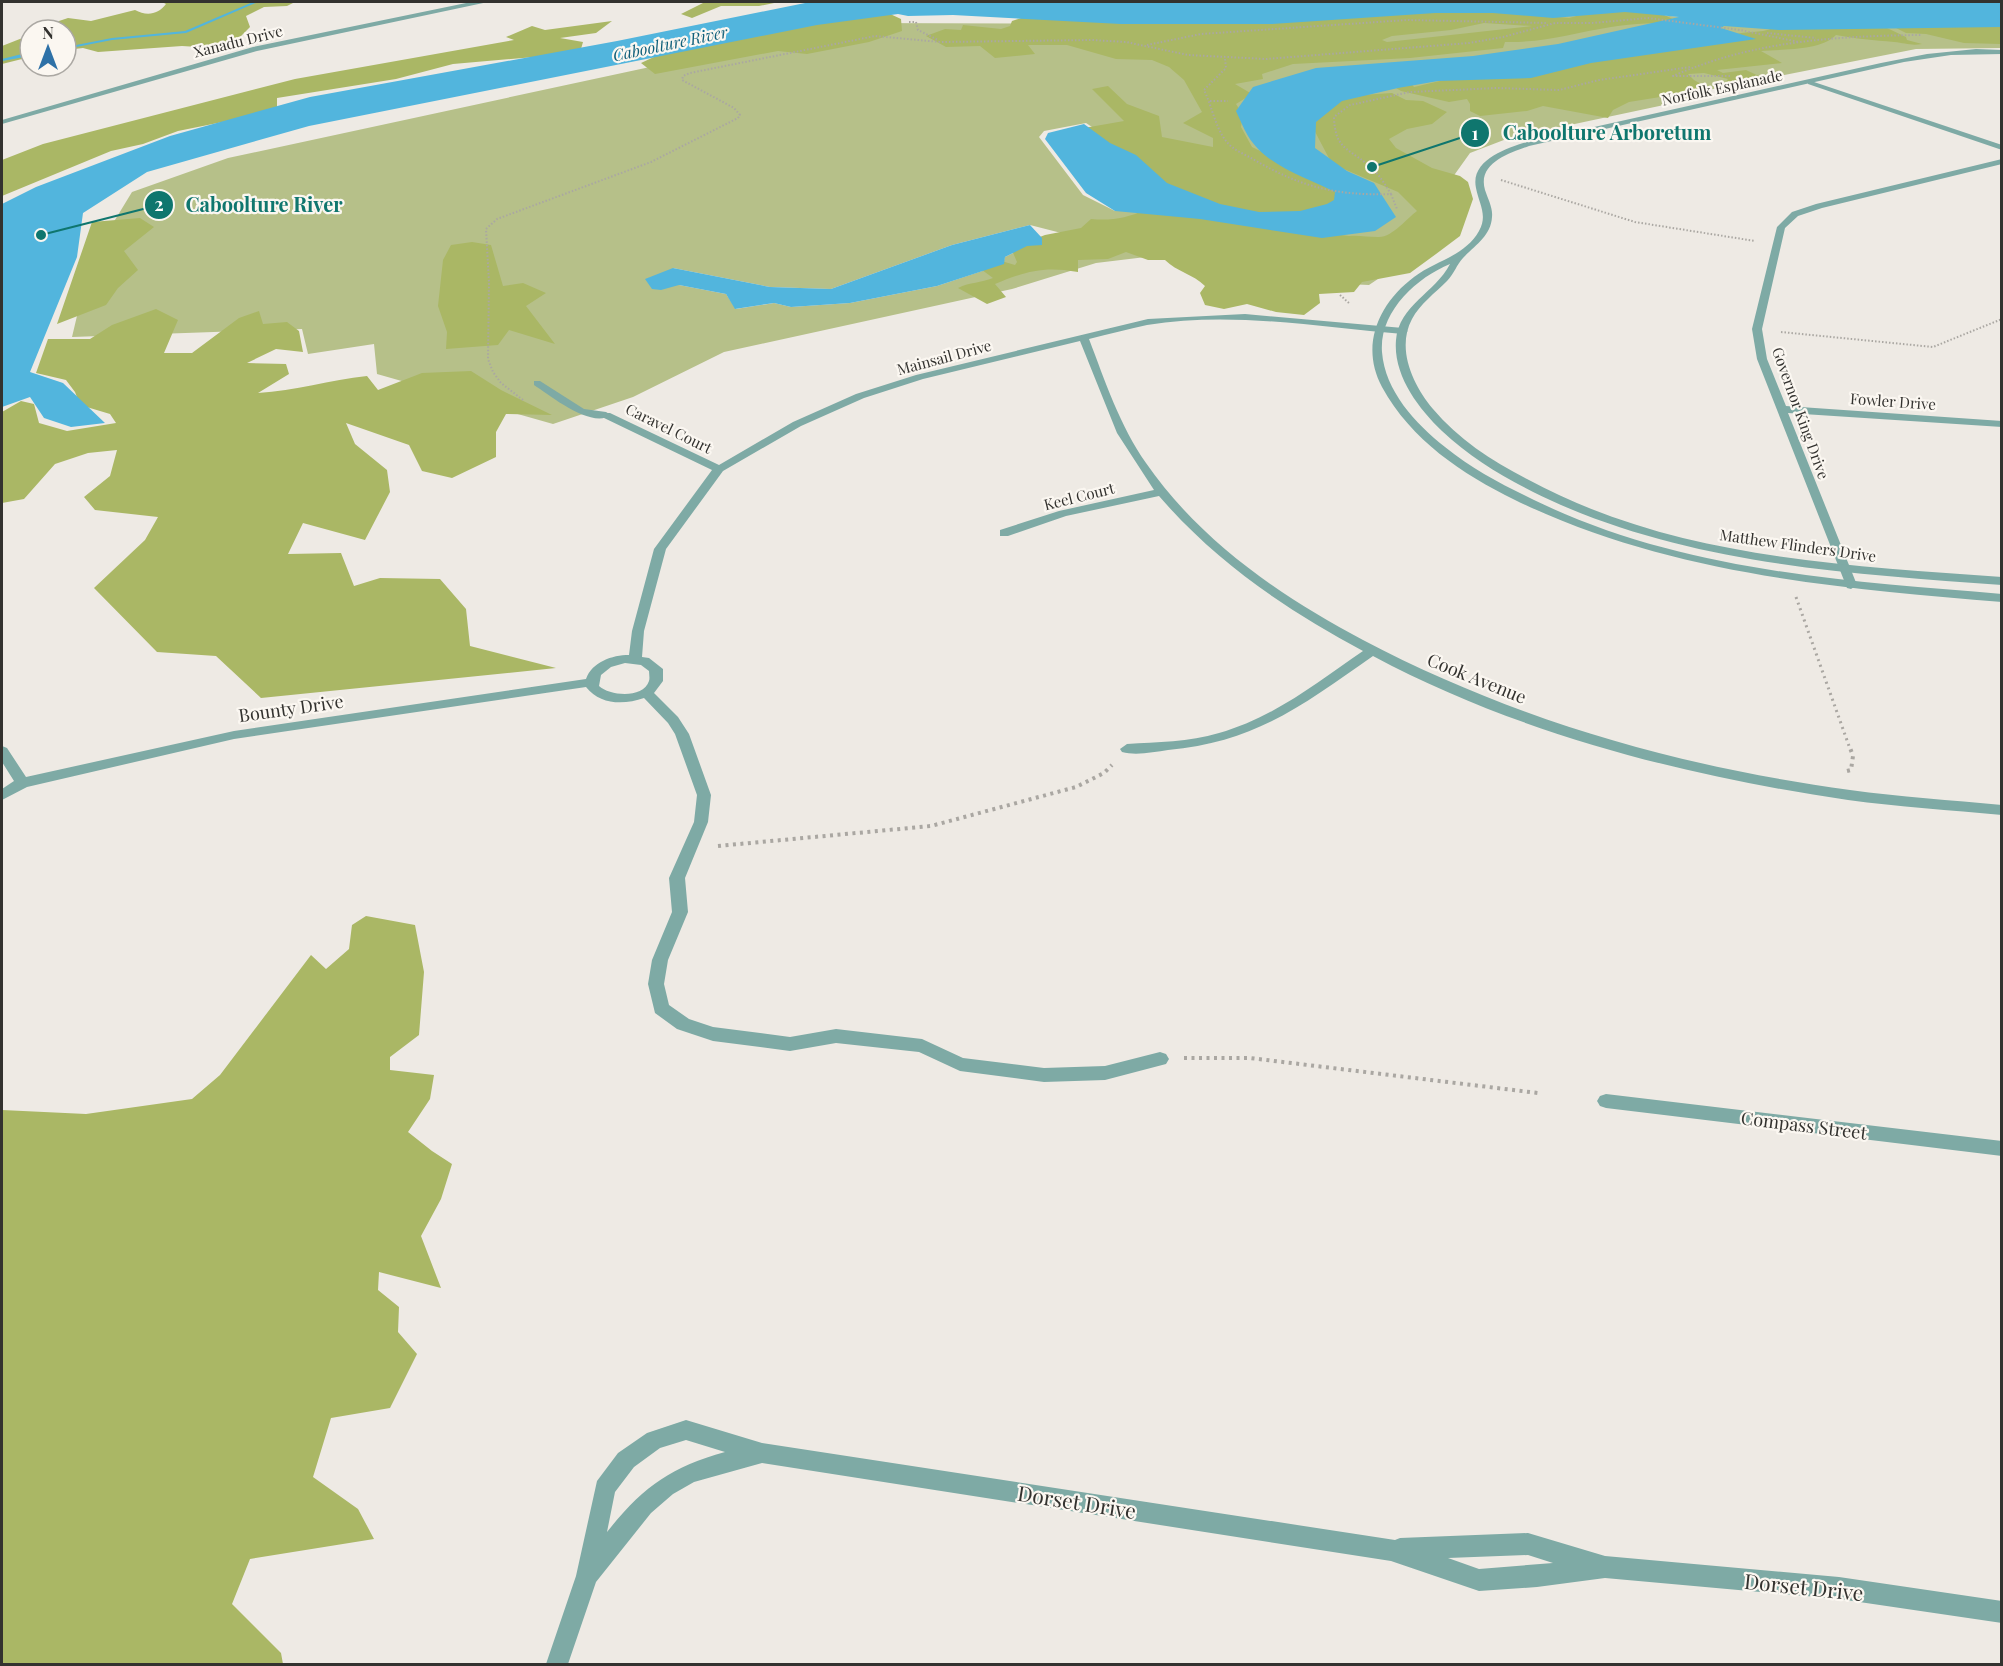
<svg xmlns="http://www.w3.org/2000/svg" width="2003" height="1666" font-family="'Playfair Display',serif">
  <rect width="100%" height="100%" fill="#eeeae4"/>
  <path fill="#b6c089" fill-rule="evenodd" d="M1625,12l56,5 308,9 12,1v21l-85,1 -228,45 9,4 -188,40 -39,15 -20,28 8,44 -89,60 -22,-1 -168,-31 -83,10 -84,26 -288,63 -91,45 -80,27 -176,-50 -3,-30 -66,10 -6,-25 -230,8 18,-76 42,-69 96,-34 626,-135 267,1zM1086,123l27,18 2,70 -32,-16 -44,-58 5,-6zM1030,225l39,10 -42,11 -22,11 -2,7 -66,22 -87,17 -59,4 -17,-4 -38,6 -10,-15 -47,-9 -6,-17 97,19 61,2 121,-44z"/>
  <g fill="#aab765" fill-rule="evenodd">
    <path d="M162,2h133l-8,4 -23,1 -18,9 4,11 -14,14 -22,7 -32,-2 -84,6 -15,-4 -17,2v-20h-18l6,-1 5,-8 9,-3 23,3 44,-11c11,6 23,5 31,-6z"/>
    <polygon points="705,2 779,2 759,6 721,6 692,18 681,14"/>
    <path d="M1467,8l102,10 22,-6 65,-1 25,12c-23,0 -47,0 -70,4 -37,6 -68,16 -106,15l-2,6 -93,10 -117,6 -31,10 1,5 -28,5 17,10 -16,10 7,11 -2,12 11,20 76,37 22,17 -44,17 -76,-8 -63,-23 -83,-59 40,-7 -32,-32 16,-3 19,18 32,12 3,21 51,10v-9l-30,-15 19,-11 -18,-32 -15,-13 -17,-7 -36,-1 -49,-14h-39l7,9 -40,4 -15,-12 -34,1 -20,-11 19,-7 16,1 2,-5 38,4 9,-3 2,-5 15,-5zM1484,23l48,3 -145,16 -5,-2 10,-4 59,-6z"/>
    <polygon points="888,13 901,19 902,31 869,42 807,54 778,51 655,74 641,63 656,56 839,18"/>
    <polygon points="612,21 596,33 560,38 583,42 581,49 546,56 453,64 396,79 277,98 277,111 178,131 143,144 111,151 2,196 2,160 43,144 295,79 514,40 506,37 532,26 545,30"/>
    <polygon points="1997,26 2001,27 2001,44 1964,43 1926,34 1906,33 1894,27"/>
    <path d="M1773,28h114l19,9 1,3 15,4c-11,2 -17,-1 -28,-2 -20,-2 -38,-3 -58,-7 -16,16 -52,14 -75,16l21,12 -65,7 6,3 23,-3 15,7 -37,7 4,-5 -24,-6 -16,1 6,6 16,9 -81,13 -16,8 -5,8 -65,-12 -16,5 -47,5 -10,-5v-7l-3,-5 -18,3 -48,-11 -10,-6 18,-4 5,6 30,-7 290,-45c12,-5 26,-1 39,-7z"/>
    <polygon points="30,35 30,57 2,64 2,46"/>
    <path d="M1392,93l14,7 17,1 24,11 -15,12 -25,5 -18,10 7,9 36,20 28,8 8,6 5,17 -13,37 -24,18 -26,19 -48,9 -8,10 -35,2 1,9 -16,12 -28,-3 -29,-8 -23,5 -19,-4 -5,-12 5,-7c-12,-12 -28,-14 -40,-26h-17l-22,-8 -18,7 -30,1v12c-34,-6 -51,-1 -83,12l11,13 -19,7 -29,-16c12,-6 23,-5 35,-10l-15,-11 20,-7 17,5 2,-3 -6,-14 34,-13 36,-7 10,-9c20,2 36,-1 54,-9l204,26c10,-1 18,1 29,1 14,1 29,-19 39,-26l-19,-19 -66,-28 -21,-40 34,-28z"/>
    <polygon points="140,218 154,227 124,251 138,270 118,288 106,305 57,324 92,222"/>
    <polygon points="472,242 491,245 503,286 523,283 546,293 526,306 555,344 509,330 498,345 446,349 447,332 438,306 443,260 451,245"/>
    <path d="M156,309l22,11 -14,33h28l47,-35 20,-7 4,13 24,-2 12,9 4,21 -27,-3 -29,14 39,1 3,10 -31,19c37,-2 72,-13 109,-17l11,14 44,-17 49,-2 30,19 51,25 -46,-1 -10,18v25l-44,21 -30,-7 -13,-26 -63,-22 9,21 32,26 3,22 -25,48 -62,-17 -15,31 53,-1 13,33 26,-8 60,1 26,30 4,37 86,22 -295,30 -45,-42 -59,-4 -63,-64 51,-48 13,-23 -63,-7 -11,-13 26,-21 7,-26 -29,3 -33,11 -31,35 -22,4v-91l19,-11 13,3 5,19 28,8 49,-8 -6,-9 -30,-9 -5,-13 -9,-12 -30,-7 12,-34h42l22,-14z"/>
    <polygon points="366,916 415,925 424,972 419,1035 390,1057 390,1070 434,1075 430,1099 408,1132 432,1151 452,1164 441,1199 421,1236 441,1288 379,1272 378,1290 399,1307 398,1332 417,1354 390,1408 331,1418 313,1477 358,1509 374,1539 250,1559 232,1604 281,1653 283,1664 2,1664 2,1110 86,1114 192,1099 220,1075 311,955 326,969 349,949 352,925"/>
  </g>
  <g fill="#52b5dd">
    <path d="M810,2h1191l1,25 -223,3 -55,-4 -3,2 35,11 -165,24 -60,15 -93,3 -40,7 -56,13 -26,21 -1,26 32,23 27,12 22,34 -21,14 -53,7 -122,-19 -85,-8 -29,-18 -41,-54 3,-6 36,-9 26,19 26,12 31,28 53,21 39,8 41,-1 27,-7 7,-4 1,-8c-29,-15 -69,-26 -87,-56 -5,-8 -8,-17 -12,-25l17,-24 63,-19 157,-12 85,-12 121,-27 -54,-5 -72,6 -60,-5h-58l-163,11h-151l-168,-9 -45,1 -10,-2 -81,11 -508,101 -162,46 -64,41 -6,44 -47,115 33,11 42,40 -34,4 -27,-9 -14,-21 -28,10v-203l34,-17 134,-51 140,-39 307,-56z"/>
    <polygon points="1030,225 1042,238 1042,245 1027,246 1005,257 1004,264 937,286 850,303 791,307 774,303 735,309 726,294 679,285 661,290 652,289 645,279 673,268 770,287 831,289 952,245"/>
  </g>
  <g fill="none" stroke-linecap="round" stroke-linejoin="round">
    <g fill="#52b5dd" fill-rule="evenodd">
      <polygon points="253,2 258,2 186,33 112,40 66,49 66,47 112,38 185,31"/>
      <polygon points="30,52 30,56 2,61 2,59"/>
    </g>
    <g stroke="#aaa7a2" stroke-width="2" stroke-dasharray="1.5 2" stroke-linecap="butt">
      <polyline points="909,22 916,22 918,30 938,40"/>
      <polyline points="1767,33 1816,38"/>
      <polyline points="1147,45 1201,34 1407,20 1548,23"/>
      <path d="M1225,59l1,9 -22,22c8,16 11,37 22,51 7,9 18,13 27,18 47,28 84,37 138,35 -7,-11 -13,-22 -24,-30 -21,-17 -32,-16 -33,-47l16,-12 60,-13 87,-4 62,2 40,-10 91,-13"/>
      <path d="M1730,76h-57c80,-35 162,-40 248,-41"/>
      <polyline points="1210,101 1228,101"/>
      <polyline points="1501,180 1635,222 1755,241"/>
      <polyline points="1391,194 1397,209"/>
      <polyline points="1340,295 1350,304"/>
      <polyline points="1781,332 1933,347 2002,319"/>
      <polyline points="523,400 501,383 493,372 488,359 489,282 486,229 497,219 651,162 738,118 740,115 734,108 682,80 683,76 690,73 875,36 940,42 1092,40 1126,42 1188,55 1266,59 1469,43 1503,37 1555,23 1592,23 1648,18 1740,30 1799,42"/>
    </g>
    <polyline stroke="#aaa7a2" stroke-width="3" stroke-dasharray="2 4" stroke-linecap="butt" points="1796,597 1849,746"/>
    <g stroke="#aaa7a2" stroke-width="4" stroke-dasharray="3 4.5" stroke-linecap="butt">
      <polyline points="1847,771 1851,770 1853,756 1849,745"/>
      <polyline points="718,846 931,826 1076,787 1104,773 1112,765"/>
      <polyline points="1184,1058 1250,1058 1538,1093"/>
    </g>
    <path fill="#7eaaa5" fill-rule="evenodd" d="M534,381h6l44,28 22,3 5,3c-20,14 -60,-19 -77,-30z"/>
    <g fill="#7eaaa5" fill-rule="evenodd">
      <polygon points="471,2 488,2 257,51 2,124 2,120 253,47"/>
      <polygon points="1808,80 2002,145 2002,150 1808,84"/>
      <polygon points="2002,159 2002,164 1822,208 1798,216 1785,228 1762,329 1767,359 1786,406 2002,421 2002,427 1788,413 1857,585 1851,589 1847,588 1757,359 1752,329 1777,227 1792,212 1816,204"/>
      <path d="M1245,314l158,14 5,3 -5,3c-84,-7 -172,-23 -256,-9 -19,4 -38,9 -58,14 16,42 31,87 57,124 54,78 134,133 217,177 152,80 317,127 487,150 50,7 101,10 152,15v10c-52,-5 -103,-8 -154,-15 -163,-24 -329,-66 -475,-144 -70,49 -117,86 -205,94 -14,2 -32,6 -46,2l-2,-3 7,-5c30,-2 62,-2 92,-11 54,-15 99,-51 144,-82 -77,-41 -147,-89 -204,-155l-93,20 -58,20h-8v-6l59,-19 95,-21 -37,-57 -37,-92 -157,38 -59,19 -63,28 -78,45 -57,78 -22,82 -2,26 7,1 14,11v12l-9,12 24,24 11,17 22,61 -3,27 -23,56 3,34 -20,48 -4,24 5,21 20,14 24,8 77,10 46,-8 86,10 41,19 81,10 61,-2 55,-14 6,2 3,5 -3,5 -61,16 -61,2 -84,-11 -41,-19 -83,-9 -46,8 -77,-10 -36,-12 -22,-16 -7,-29 4,-24 20,-48 -3,-34 25,-56 3,-27 -22,-61 -7,-11 -24,-25c-20,7 -44,7 -58,-11l-352,52 -207,48 -25,13v-11l12,-8 -12,-19v-16l5,2 19,29 208,-46 352,-52c6,-17 26,-24 43,-24l3,-24 22,-82 58,-79 -110,-53v-4h8l109,52 74,-43 63,-28 60,-19 232,-56zM625,663l16,2 8,6c0,3 1,7 0,10 -6,18 -39,15 -50,5l2,-11 10,-8z"/>
      <polygon points="1606,1094 2002,1141 2002,1156 1606,1108 1600,1106 1597,1101 1600,1096"/>
      <path d="M686,1420l76,23 633,97 5,-2 128,-5 77,23 234,21 163,24v22l-163,-24 -234,-21 -68,9 -58,4 -88,-30 -629,-98 -68,19 -21,12 -22,19 -55,69 -28,82h-22l30,-88 21,-95 21,-28 29,-20zM686,1440l39,12c-55,15 -83,36 -118,80l8,-40 19,-25 26,-19zM1528,1555l25,8 -74,6 -31,-11z"/>
    </g>
    <path fill="#7eaaa5" fill-rule="evenodd" d="M1976,49l26,1v4l-51,1 -47,7 -375,84c-19,7 -52,17 -44,44 3,9 8,18 7,27 -1,19 -17,28 -29,41 -6,6 -9,16 -16,23 -12,12 -27,23 -35,38 -16,30 1,66 21,90 25,30 59,52 94,70 145,79 313,86 475,98v8c-150,-11 -302,-20 -441,-80 -43,-19 -85,-42 -119,-74 -24,-23 -49,-56 -46,-91 3,-35 39,-47 54,-76 -34,14 -71,48 -68,88 3,39 33,71 63,95 27,22 58,38 89,53 146,71 309,81 468,94v8c-167,-14 -334,-28 -487,-102 -53,-26 -104,-60 -133,-113 -22,-41 -4,-83 32,-110 21,-16 51,-21 65,-46 9,-16 0,-27 -3,-43 -6,-28 31,-40 51,-46l354,-79 46,-9z"/>
  </g>
  <g text-anchor="middle" dominant-baseline="central" stroke-width="4.5" stroke-linejoin="round" paint-order="stroke">
    <g font-size="15" fill="#33322f" stroke="#fbf7f1">
      <text transform="translate(238 41) rotate(-14)">Xanadu Drive</text>
      <text transform="translate(1722 87) rotate(-12)">Norfolk Esplanade</text>
      <text transform="translate(944 357) rotate(-15)">Mainsail Drive</text>
      <text transform="translate(1893 401) rotate(4)">Fowler Drive</text>
      <text transform="translate(1801 413) rotate(70)">Governor King Drive</text>
      <text transform="translate(669 428) rotate(26)">Caravel Court</text>
      <text transform="translate(1079 496) rotate(-14)">Keel Court</text>
      <text transform="translate(1798 545) rotate(8)">Matthew Flinders Drive</text>
    </g>
    <g font-size="16" font-style="italic" fill="#0f5f7a" stroke="#fbf7f1">
      <text transform="translate(670 43) rotate(-12)">Caboolture River</text>
    </g>
    <g font-size="18" fill="#33322f" stroke="#fbf7f1">
      <text transform="translate(1477 678) rotate(22)">Cook Avenue</text>
      <text transform="translate(291 708) rotate(-8)">Bounty Drive</text>
      <text transform="translate(1804 1125) rotate(7)">Compass Street</text>
    </g>
    <g font-size="21" fill="#33322f" stroke="#fbf7f1">
      <text transform="translate(1077 1501) rotate(9)">Dorset Drive</text>
      <text transform="translate(1804 1586) rotate(6)">Dorset Drive</text>
    </g>
  </g>
  <path fill="none" stroke="#0f766e" stroke-width="2" d="M1372 167L1475 133M41 235L159 205"/>
  <g fill="#0f766e" stroke="#fbf7f1" stroke-width="2">
    <circle cx="1372" cy="167" r="6"/>
    <circle cx="41" cy="235" r="6"/>
    <circle cx="1475" cy="133" r="15"/>
    <circle cx="159" cy="205" r="15"/>
  </g>
  <g font-size="18" text-anchor="middle" font-weight="bold" fill="#fff">
    <text x="1475" y="140">1</text>
    <text x="159" y="211">2</text>
  </g>
  <g font-size="20" text-anchor="middle" font-weight="bold" fill="#0f766e" stroke="#fbf7f1" stroke-width="4.5" stroke-linejoin="round" paint-order="stroke">
    <text x="1607" y="140">Caboolture Arboretum</text>
    <text x="264" y="212">Caboolture River</text>
  </g>
  <rect width="2003" height="1666" fill="none" stroke="#33322f" stroke-width="6"/>
  <g transform="translate(48 48)"><circle r="28" fill="#fbf7f1" stroke="#aba8a3" stroke-width="1.5"/>
  <path d="M0-4.5L10 22L0 15L-10 22Z" fill="#2e71a7"/>
  <text y="-9" font-size="16" font-weight="bold" text-anchor="middle" fill="#33322f">N</text>
  </g>
</svg>
